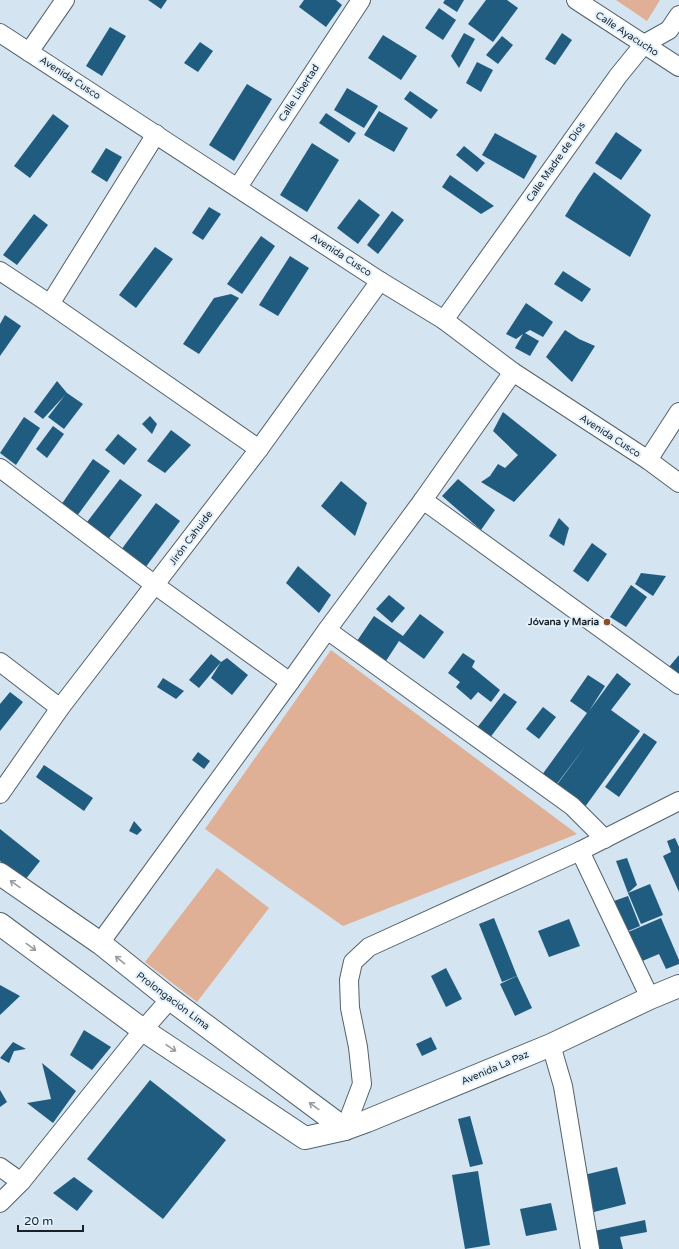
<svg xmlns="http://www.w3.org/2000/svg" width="679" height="1249" font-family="'Varela Round',sans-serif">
  <rect width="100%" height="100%" fill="#d4e4f0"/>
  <g fill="#e0b096">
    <polygon points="616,0 660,0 647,21"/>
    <polygon points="331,650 577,834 343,926 205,829"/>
    <polygon points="217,868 269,908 197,1002 145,962"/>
  </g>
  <g fill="#1f5c7f">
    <polygon points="148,0 167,0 161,9"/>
    <polygon points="304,0 336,0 342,5 326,27 299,7"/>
    <polygon points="445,0 464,0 457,12 443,3"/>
    <polygon points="486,0 507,0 518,8 493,42 468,24"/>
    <polygon points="439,8 456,20 443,40 425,28"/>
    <polygon points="110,27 126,36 102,76 86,66"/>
    <polygon points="464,33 475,39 459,68 451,56"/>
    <polygon points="562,33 572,40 555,65 545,59"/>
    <polygon points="383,35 417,56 401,80 368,58"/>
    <polygon points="502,36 513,45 498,64 486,55"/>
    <polygon points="200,42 213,51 198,72 184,63"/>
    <polygon points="477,62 493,70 481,92 466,83"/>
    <polygon points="247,84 272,99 234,161 209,145"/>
    <polygon points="347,88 378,106 364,128 334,110"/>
    <polygon points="410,91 438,110 431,119 404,99"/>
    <polygon points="379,111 408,128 394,152 364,135"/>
    <polygon points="326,113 356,133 349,143 319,123"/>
    <polygon points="53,114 69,126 30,178 14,166"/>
    <polygon points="616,132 642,150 621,180 595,163"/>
    <polygon points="495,133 537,156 524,179 482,155"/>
    <polygon points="312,143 339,160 307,212 280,195"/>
    <polygon points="464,146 485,163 477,172 456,155"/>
    <polygon points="106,148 122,157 107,182 91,172"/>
    <polygon points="594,172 651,215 630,257 565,216 578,195"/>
    <polygon points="450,175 494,206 481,214 442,187"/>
    <polygon points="359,199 380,215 358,244 337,228"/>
    <polygon points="209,207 221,214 203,240 192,233"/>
    <polygon points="392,211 404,220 378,254 367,245"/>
    <polygon points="34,214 48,225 17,265 3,255"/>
    <polygon points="261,236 275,246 242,294 227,284"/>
    <polygon points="155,247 173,259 136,308 119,295"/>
    <polygon points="290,256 309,268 278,316 259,305"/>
    <polygon points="563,271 591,289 582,302 554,284"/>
    <polygon points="231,294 239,298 199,354 183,344 214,298"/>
    <polygon points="526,303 553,322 543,337 530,330 525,333 539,341 530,356 515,348 523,334 516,339 506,334"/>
    <polygon points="5,315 21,326 0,356 0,324"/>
    <polygon points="565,330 579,339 595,346 572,382 546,357"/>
    <polygon points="57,381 67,393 83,404 64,429 48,417 65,395 43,419 34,412"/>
    <polygon points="503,412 557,455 514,502 481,482 490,476 498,464 505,468 518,455 493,431"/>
    <polygon points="150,416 157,424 152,434 142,424"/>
    <polygon points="24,417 40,428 16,465 0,453"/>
    <polygon points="53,426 64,434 47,458 36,449"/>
    <polygon points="171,430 191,445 165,473 147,461"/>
    <polygon points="118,434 137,449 124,465 105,450"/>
    <polygon points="93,459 110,471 77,516 61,505"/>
    <polygon points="120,479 142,495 106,542 84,526"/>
    <polygon points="458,479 495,510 481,530 442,496"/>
    <polygon points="341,481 367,503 355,536 321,506"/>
    <polygon points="156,503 180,521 145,568 121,550"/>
    <polygon points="559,518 569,528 564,546 549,536"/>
    <polygon points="592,543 607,554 588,582 573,571"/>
    <polygon points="298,566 331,595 319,613 286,583"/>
    <polygon points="641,573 666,576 653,596 635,584"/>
    <polygon points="631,585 647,597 626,627 610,617"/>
    <polygon points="389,595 405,608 392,623 376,609"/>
    <polygon points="420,614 444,632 424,659 399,641 386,661 357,641 374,616 403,636"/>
    <polygon points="463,653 475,661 472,667 500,690 491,702 478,692 471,700 456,687 460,682 448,673"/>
    <polygon points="211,654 221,662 227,658 248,675 232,695 211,678 221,662 199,688 189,680"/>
    <polygon points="679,655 679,677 669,667"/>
    <polygon points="617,673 631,684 611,710 640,731 582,811 553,790 587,744 553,789 539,779 587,713 570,701 588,675 605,686 589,711"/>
    <polygon points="163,678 184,691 176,699 157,687"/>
    <polygon points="10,692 23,702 0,731 0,704"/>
    <polygon points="504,693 517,702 486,743 473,733"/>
    <polygon points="543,707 556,717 539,739 526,729"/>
    <polygon points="644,733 657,742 619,797 605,787"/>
    <polygon points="198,752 210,761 204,769 192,760"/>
    <polygon points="44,765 93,798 84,811 36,777"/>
    <polygon points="134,821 142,830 137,835 129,831"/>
    <polygon points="0,829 40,861 25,880 0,861"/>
    <polygon points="675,838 679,847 679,892 663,856 671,852 667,841"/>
    <polygon points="627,858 637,885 628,893 616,861"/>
    <polygon points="650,884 663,915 641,924 628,893"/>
    <polygon points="628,896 640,926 626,932 614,901"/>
    <polygon points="494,918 517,976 502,982 479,924"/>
    <polygon points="661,918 679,960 679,964 666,969 659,954 640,962 626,933"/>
    <polygon points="569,919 580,946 549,957 538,931"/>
    <polygon points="446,968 462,999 446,1007 431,976"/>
    <polygon points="517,976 532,1008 515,1016 500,984"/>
    <polygon points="0,985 20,996 0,1015"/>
    <polygon points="84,1030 111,1047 92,1070 70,1055"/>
    <polygon points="431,1037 437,1049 422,1056 416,1044"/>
    <polygon points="13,1042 26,1049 14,1051 9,1063 0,1058"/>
    <polygon points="42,1063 76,1091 53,1123 27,1103 51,1099"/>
    <polygon points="150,1080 226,1140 163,1219 87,1159"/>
    <polygon points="0,1090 7,1102 0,1107"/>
    <polygon points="470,1116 483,1164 470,1167 458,1119"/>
    <polygon points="617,1167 626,1204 594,1212 584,1175"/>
    <polygon points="478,1171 490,1245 465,1249 452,1175"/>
    <polygon points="74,1177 93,1191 77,1211 53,1193"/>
    <polygon points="551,1203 557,1230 526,1236 520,1209"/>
    <polygon points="645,1220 647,1232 620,1237 623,1249 597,1249 594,1231"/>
  </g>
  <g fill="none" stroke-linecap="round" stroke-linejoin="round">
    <defs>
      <g id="minor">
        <polyline points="576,0 679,67"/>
        <polyline points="0,33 380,281 444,320 513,372 648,460 679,483"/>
        <polyline points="29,52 65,0"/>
        <polyline points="238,187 361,0"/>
        <polyline points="0,271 50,304 259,449"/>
        <polyline points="50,304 156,134"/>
        <polyline points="444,320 618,76 644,44 669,30 679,15"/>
        <polyline points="648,460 679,412"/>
        <polyline points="0,468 155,585 290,682"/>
        <polyline points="423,500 679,685"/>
        <polyline points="327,630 572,806 605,839"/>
        <polyline points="0,662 60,708"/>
        <polyline points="0,794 60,708 259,449 380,281"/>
        <polyline points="580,851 650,998"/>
        <polyline points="100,943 290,682 327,630 423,500 513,372"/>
        <polyline points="551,1045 563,1086 590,1249"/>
        <polyline points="345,1129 362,1084 358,1047 350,1008 349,980 353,962 369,947 580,851 679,801"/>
        <polyline points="0,1167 21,1182"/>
        <polyline points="0,1203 21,1182 143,1030 170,999"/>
      </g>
      <g id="tertiary">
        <polyline points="0,874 100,943 170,999 345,1129"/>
        <polyline points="0,924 143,1030 305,1138 345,1129 367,1121 551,1045 650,998 679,986"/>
      </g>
    </defs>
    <use href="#minor" stroke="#53626c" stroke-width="20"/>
    <use href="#tertiary" stroke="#53626c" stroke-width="24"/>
    <use href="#minor" stroke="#fff" stroke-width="18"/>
    <use href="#tertiary" stroke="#fff" stroke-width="22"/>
  </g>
  <defs><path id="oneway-shaft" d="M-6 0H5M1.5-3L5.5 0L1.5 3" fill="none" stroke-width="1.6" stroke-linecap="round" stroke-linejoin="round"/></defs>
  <g stroke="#989b9c">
    <use href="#oneway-shaft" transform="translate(15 884) rotate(-145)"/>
    <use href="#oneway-shaft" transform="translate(31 947) rotate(36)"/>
    <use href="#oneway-shaft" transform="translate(120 960) rotate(-141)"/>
    <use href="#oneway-shaft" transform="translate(171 1048) rotate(34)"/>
    <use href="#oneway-shaft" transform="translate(314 1106) rotate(-144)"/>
  </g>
  <circle fill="#914c21" stroke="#e1f1fd" stroke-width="1.5" cx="607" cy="622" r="4"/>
  <g text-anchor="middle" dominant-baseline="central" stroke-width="4" stroke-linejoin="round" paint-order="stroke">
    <g font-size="10" fill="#1a2024" stroke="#e1f1fd">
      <text transform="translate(627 34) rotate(33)">Calle Ayacucho</text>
      <text transform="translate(70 78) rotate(33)">Avenida Cusco</text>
      <text transform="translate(299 93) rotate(-57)">Calle Libertad</text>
      <text transform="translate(556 162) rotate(-55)">Calle Madre de Dios</text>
      <text transform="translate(341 255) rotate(33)">Avenida Cusco</text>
      <text transform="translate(610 436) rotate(33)">Avenida Cusco</text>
      <text transform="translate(191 538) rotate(-53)">Jirón Cahuide</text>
      <text transform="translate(173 1001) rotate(37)">Prolongación Lima</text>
      <text transform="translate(495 1068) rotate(-23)">Avenida La Paz</text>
    </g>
    <g font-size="10" font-weight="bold" fill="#1a2024" stroke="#e1f1fd" text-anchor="end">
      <text x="599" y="622">Jóvana y Maria</text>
    </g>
  </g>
  <path d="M18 1225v6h65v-6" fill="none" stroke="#1a2024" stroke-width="2"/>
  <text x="24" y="1225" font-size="12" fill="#1a2024" stroke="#e1f1fd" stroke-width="3" paint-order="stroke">20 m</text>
</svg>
